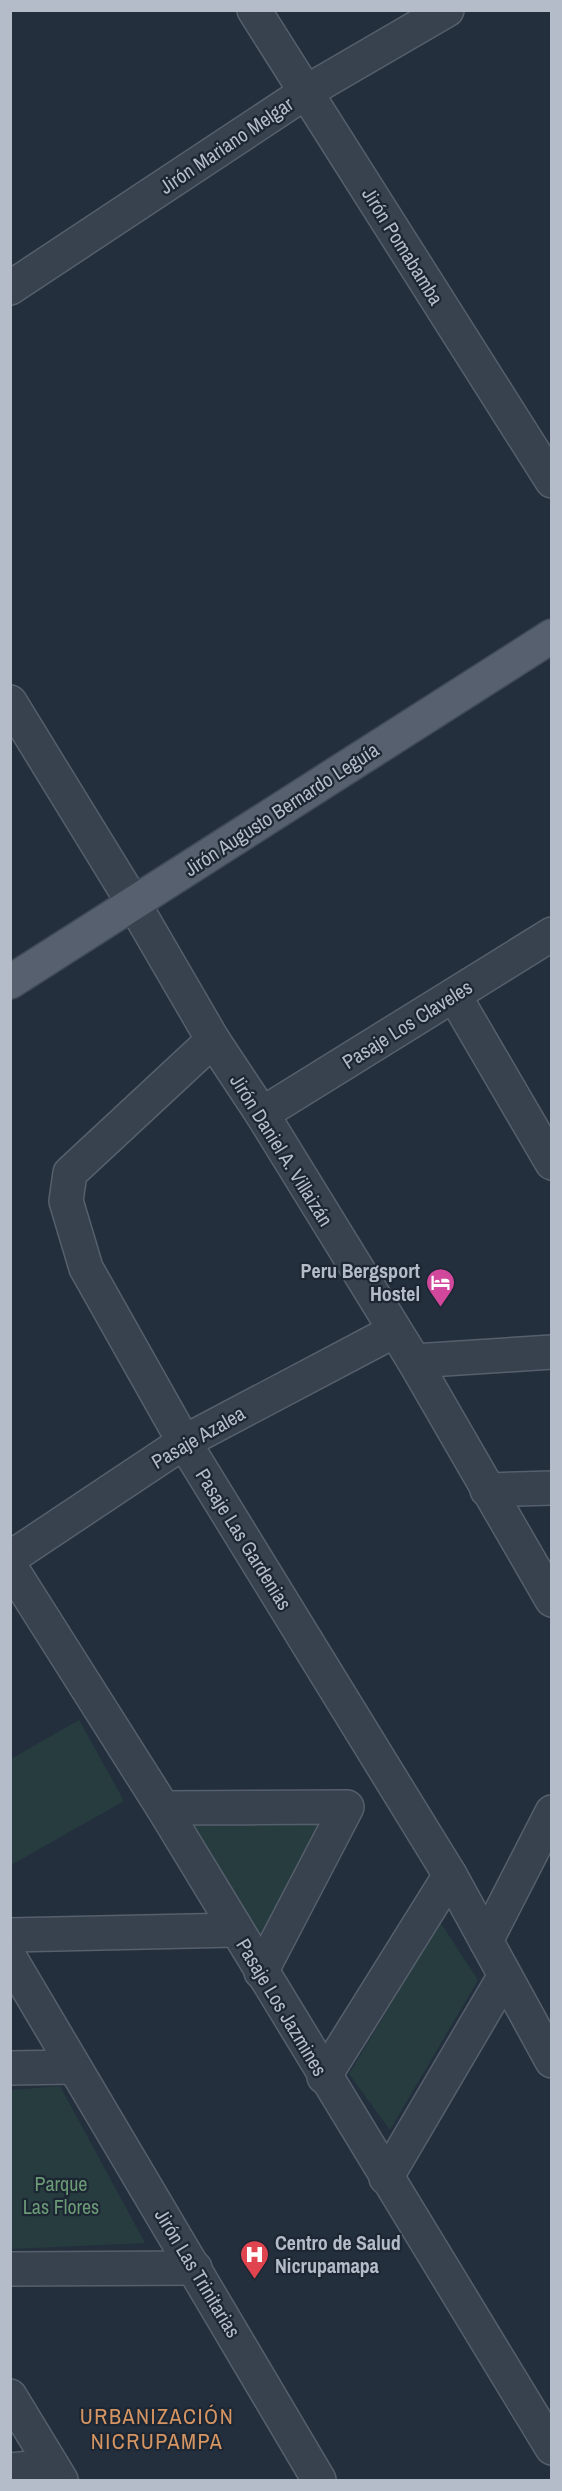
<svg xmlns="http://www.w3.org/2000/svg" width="562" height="2491" font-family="'Archivo Narrow',sans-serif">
  <rect width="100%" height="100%" fill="#242f3e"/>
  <g fill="#263c3f">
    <polygon points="79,1720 124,1801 11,1865 11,1759"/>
    <polygon points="334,1815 260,1956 188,1818"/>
    <polygon points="440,1922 478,1980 390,2130 349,2074"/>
    <polygon points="60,2086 145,2243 11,2249 11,2090"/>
  </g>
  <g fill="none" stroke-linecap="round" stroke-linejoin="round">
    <defs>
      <g id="minor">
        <polyline points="254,10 552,481"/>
        <polyline points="10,288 306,92 447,10"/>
        <polyline points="10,702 134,904 213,1040 262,1114 414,1361 552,1600"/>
        <polyline points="454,995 552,1163"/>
        <polyline points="213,1040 70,1173 66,1201 86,1268 184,1442 450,1875 552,2061"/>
        <polyline points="262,1114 552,934"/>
        <polyline points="414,1361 552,1352"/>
        <polyline points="487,1490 552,1488"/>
        <polyline points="10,1558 184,1442 394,1331"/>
        <polyline points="10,1566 163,1808 552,2448"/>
        <polyline points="163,1808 347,1807 261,1972"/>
        <polyline points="10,1935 236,1930"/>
        <polyline points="486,1941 552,1812"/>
        <polyline points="10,1958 319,2480"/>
        <polyline points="10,2068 73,2067"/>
        <polyline points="324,2077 450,1875"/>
        <polyline points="386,2178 504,1977"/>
        <polyline points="10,2269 195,2268"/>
        <polyline points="10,2396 61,2480"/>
        <polyline points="10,2470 52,2466"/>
      </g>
      <polyline id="major" points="10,982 552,636"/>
    </defs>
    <use href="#minor" stroke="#565f6c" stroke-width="36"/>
    <use href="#major" stroke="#414a57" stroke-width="36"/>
    <use href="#minor" stroke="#38414e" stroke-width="33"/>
    <use href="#major" stroke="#56606e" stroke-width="33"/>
  </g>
  <defs>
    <symbol id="hotel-pin" viewBox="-11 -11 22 30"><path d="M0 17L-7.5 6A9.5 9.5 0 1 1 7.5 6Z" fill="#d1479c" stroke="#1d2633"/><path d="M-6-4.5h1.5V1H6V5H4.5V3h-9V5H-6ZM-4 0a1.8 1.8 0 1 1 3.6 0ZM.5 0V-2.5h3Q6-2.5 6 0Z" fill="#fff"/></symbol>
    <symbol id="hospital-pin" viewBox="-11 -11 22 30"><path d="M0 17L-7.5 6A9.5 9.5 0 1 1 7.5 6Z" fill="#e0444e" stroke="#1d2633"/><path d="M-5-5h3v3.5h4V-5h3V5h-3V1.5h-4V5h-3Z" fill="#fff"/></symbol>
  </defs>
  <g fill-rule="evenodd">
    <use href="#hotel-pin" x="424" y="1266" width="33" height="45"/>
    <use href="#hospital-pin" x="238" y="2238" width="33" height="45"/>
  </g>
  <g text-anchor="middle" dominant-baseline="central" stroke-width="4.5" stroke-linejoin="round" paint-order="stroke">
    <g font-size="20" fill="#b4bcc9" stroke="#1d2633">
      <text transform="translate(226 145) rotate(-34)">Jirón Mariano Melgar</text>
      <text transform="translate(403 246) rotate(58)">Jirón Pomabamba</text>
      <text transform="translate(281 809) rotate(-33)">Jirón Augusto Bernardo Leguía</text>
      <text transform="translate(407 1024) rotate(-32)">Pasaje Los Claveles</text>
      <text transform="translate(282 1150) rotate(58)">Jirón Daniel A. Villaizán</text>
      <text transform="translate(198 1437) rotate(-30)">Pasaje Azalea</text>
      <text transform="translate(244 1539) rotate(58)">Pasaje Las Gardenias</text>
      <text transform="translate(282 2007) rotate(59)">Pasaje Los Jazmines</text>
      <text transform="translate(198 2273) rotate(59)">Jirón Las Trinitarias</text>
    </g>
    <g font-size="20" font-weight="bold" fill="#b4bcc9" stroke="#1d2633" text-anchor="end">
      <text x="420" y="1270">Peru Bergsport<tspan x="420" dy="23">Hostel</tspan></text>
      <text x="275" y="2242" text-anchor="start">Centro de Salud<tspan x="275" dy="23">Nicrupamapa</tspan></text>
    </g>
    <g font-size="20" fill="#6b9a76" stroke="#1d2633">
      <text x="61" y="2183">Parque<tspan x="61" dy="23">Las Flores</tspan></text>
    </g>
    <g font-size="22" letter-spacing="1.5" fill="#d59563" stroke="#1d2633">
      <text x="157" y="2416">URBANIZACIÓN<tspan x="157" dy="25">NICRUPAMPA</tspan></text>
    </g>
  </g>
  <rect width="562" height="2491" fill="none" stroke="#b4bcc9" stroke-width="24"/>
</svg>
